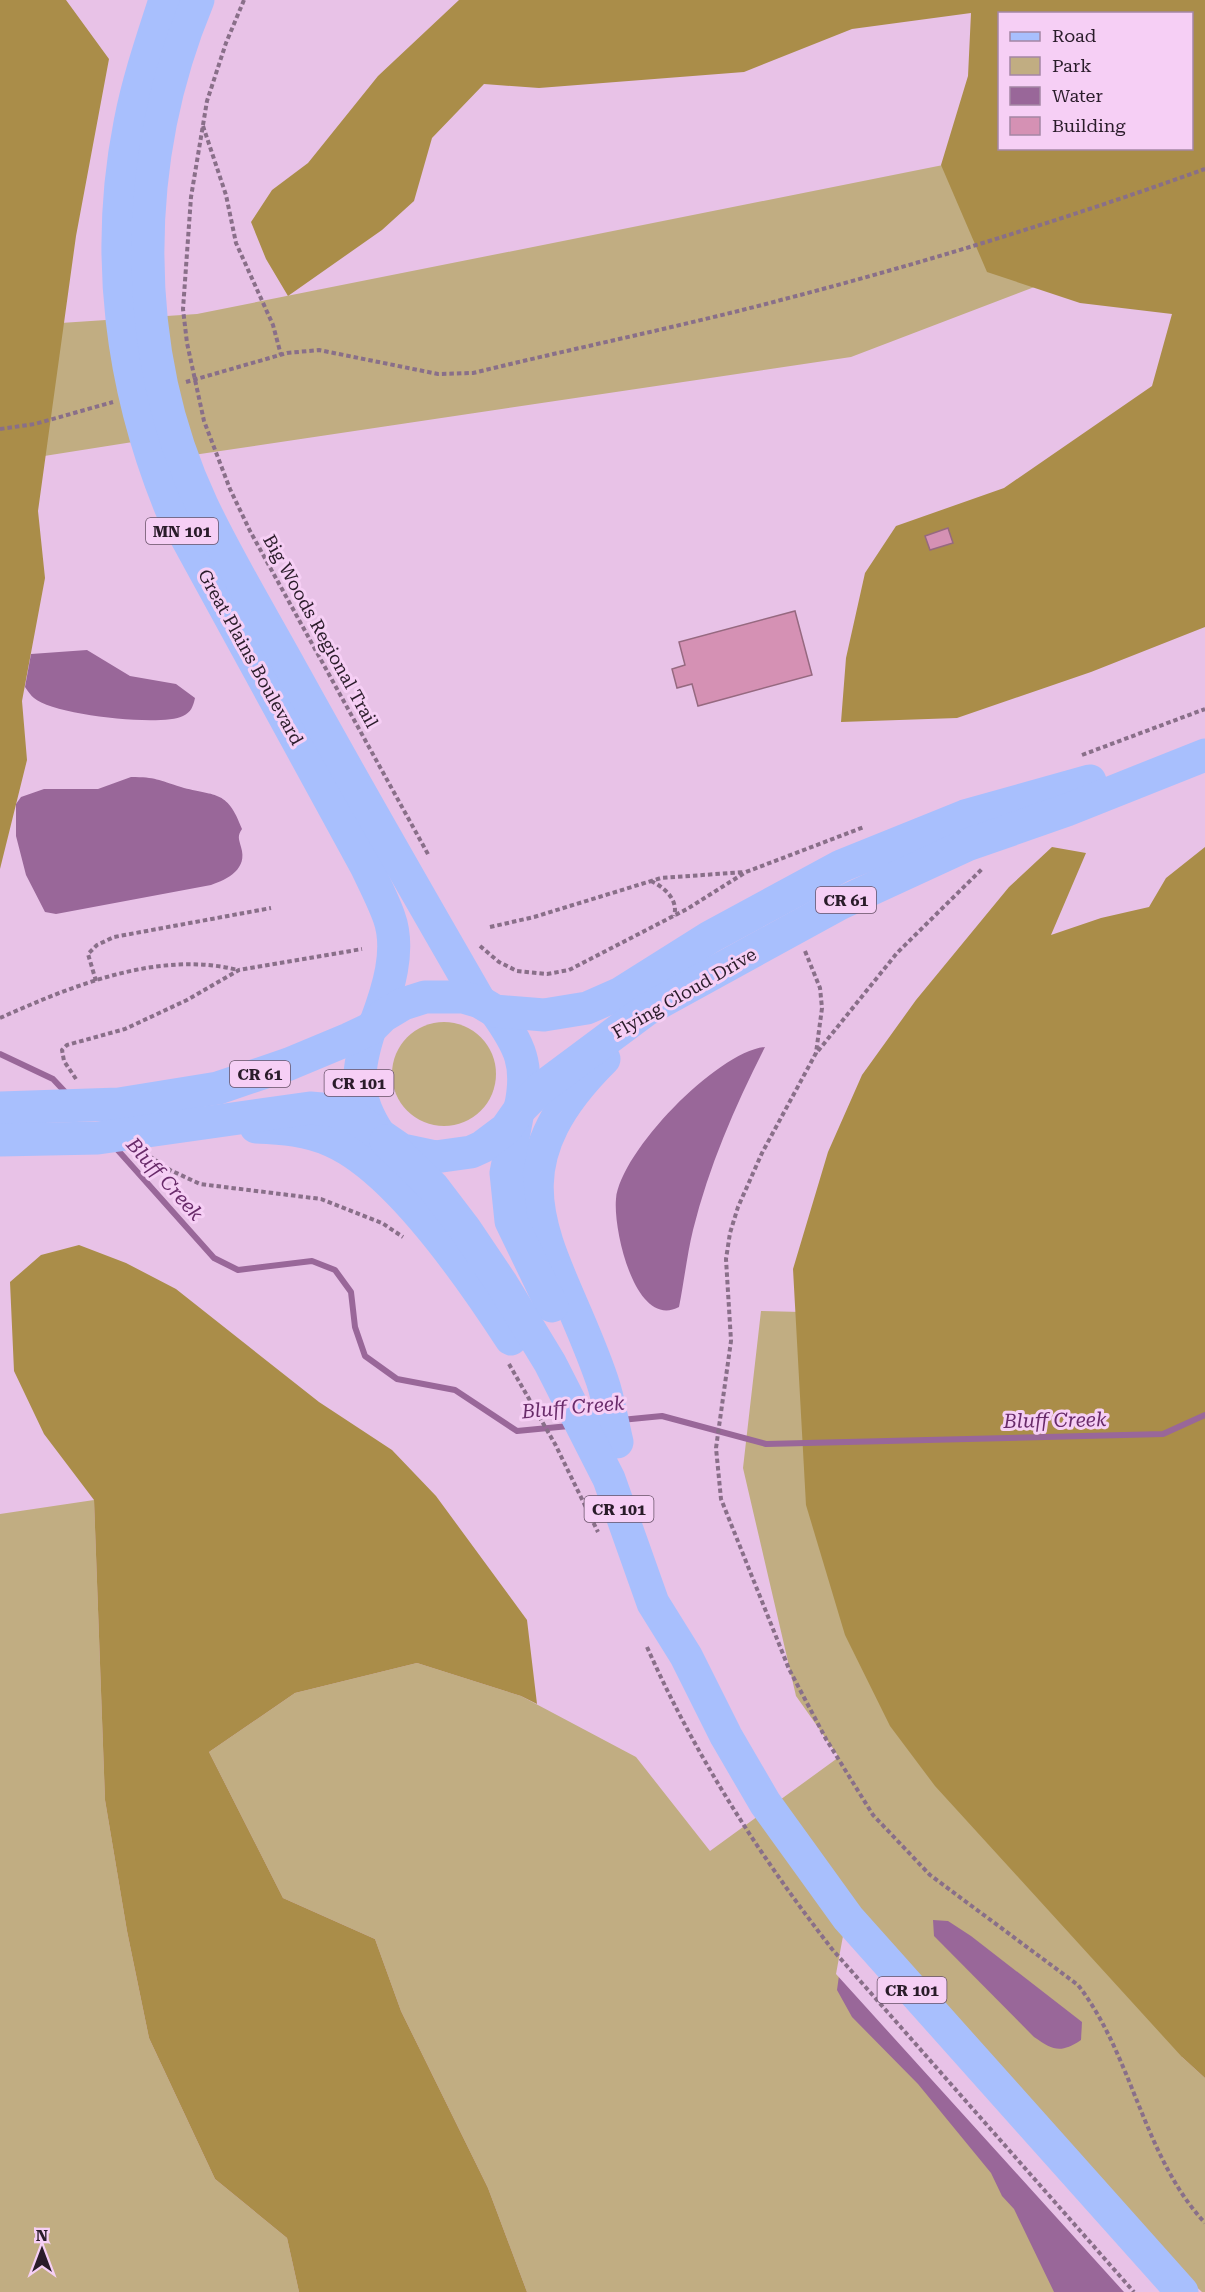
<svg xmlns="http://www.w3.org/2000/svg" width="1205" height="2292" font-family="'Roboto Serif',serif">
  <rect width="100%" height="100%" fill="#e8c2e7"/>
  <g fill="#c1ad82">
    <polygon points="1192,148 1205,222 851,357 173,458 177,435 0,463 0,327 197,314 1023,149"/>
    <circle cx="444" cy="1074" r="52"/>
    <polygon points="761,1311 1115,1320 1182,2057 1205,2078 1205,2292 527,2292 488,2188 401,2011 375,1939 283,1898 209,1752 295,1693 417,1663 521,1696 636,1757 710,1851 839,1757 796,1696 743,1468"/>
    <polygon points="94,1500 105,1800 127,1931 149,2038 215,2179 287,2238 299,2292 0,2292 0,1514"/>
  </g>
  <g fill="#aa8d49" fill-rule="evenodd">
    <polygon points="0,0 66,0 109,59 76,236 38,511 45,578 22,701 27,760 0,869"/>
    <path d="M459,0h746v627l-114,45 -134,46 -116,4 5,-64 19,-85 31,-47 108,-38 148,-102 20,-72 -92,-11 -93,-31 -46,-107 27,-89 3,-63 -119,16 -108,43 -205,16 -55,-4 -52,54 -18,63 -32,29 -94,66 -22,-37 -15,-37 21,-32 36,-27 70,-87zM1000,14h192v134h-192z"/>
    <polygon points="1052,847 1086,853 1051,935 1101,918 1149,907 1166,878 1205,847 1205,2078 1182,2057 935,1786 890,1726 845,1635 806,1505 793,1269 828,1152 862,1075 916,1000 1009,887"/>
    <polygon points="79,1245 126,1263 176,1289 319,1402 392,1450 436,1496 527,1620 537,1704 521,1696 417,1663 295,1693 209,1752 283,1898 375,1939 401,2011 488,2188 527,2292 299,2292 287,2238 215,2179 149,2038 127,1931 105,1800 94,1500 44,1434 14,1371 10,1282 41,1255"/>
  </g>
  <g fill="#996799">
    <path d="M87,650l43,26 46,8 19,14c-2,9 -4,14 -12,18 -22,11 -130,-1 -149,-18 -3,-2 -6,-7 -9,-11l6,-33z"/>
    <path d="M131,777c25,0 27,3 50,10 33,10 46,1 61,42 -5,7 -3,10 -1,18 7,22 -13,32 -30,38l-155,29 -11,-2 -19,-37 -10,-39v-32l5,-7 23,-8h54z"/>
    <path d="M765,1047c-30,59 -56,119 -72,183 -6,25 -9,52 -14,77 -44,23 -66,-78 -63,-108 5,-48 101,-147 149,-152z"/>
    <path d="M933,1920l15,1 23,15 111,86 -1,18c-21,14 -28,10 -47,-3l-100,-101z"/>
    <polygon points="844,1939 1199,2292 1054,2292 1014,2209 1002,2196 991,2173 918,2084 852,2017 837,1990"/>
  </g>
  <polygon fill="#e8c2e7" points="843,1936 1066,2166 1202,2292 1124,2292 836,1974"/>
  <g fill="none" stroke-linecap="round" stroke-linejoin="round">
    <g stroke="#996799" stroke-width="6">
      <polyline points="0,1054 53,1079 68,1095"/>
      <polyline points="115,1147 214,1258 238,1270 312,1261 335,1270 351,1292 355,1327 365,1356 397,1379 455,1390 517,1431 569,1426"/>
      <polyline points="621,1420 662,1416 766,1444 1163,1434 1205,1415"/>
    </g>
  </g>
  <g fill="#d591b4" stroke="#966980" stroke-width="1.5">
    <polygon points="948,528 953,543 930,550 925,536"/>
    <polygon points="795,611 812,675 698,706 692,684 677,688 672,669 685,665 679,642"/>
  </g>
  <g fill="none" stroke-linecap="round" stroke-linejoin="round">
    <g stroke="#896f89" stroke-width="4" stroke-dasharray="4.5 3" stroke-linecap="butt">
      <polyline points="244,0 226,43 207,101 191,197 183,309 187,343 204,421 230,489 250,531 429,856"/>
      <polyline points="203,126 226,195 236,243 273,325 281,355"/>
      <path d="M186,382l101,-29 32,-3 119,24 35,-1c102,-25 206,-46 308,-73 143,-37 285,-81 424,-131"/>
      <polyline points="0,429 35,424 113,402"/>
      <polyline points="1082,755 1205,709"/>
      <path d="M651,881c13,6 28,19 23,35"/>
      <polyline points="490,927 534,917 661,878 745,872"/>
      <polyline points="480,946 499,962 517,971 547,974 569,970 687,909 746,872 864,827"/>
      <path d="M805,951l15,37 2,20 -6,45 -54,100 -24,54 -8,26 -4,26 5,82 -15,107 5,51 68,170 37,70 47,76 57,60 148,110c55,71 65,171 127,238"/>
      <polyline points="96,981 88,954 97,945 114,937 271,908"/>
      <path d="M0,1018c72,-32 158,-68 238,-48"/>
      <polyline points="818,1051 897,953 983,868"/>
      <polyline points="76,1079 64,1061 62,1050 67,1045 125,1029 187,1000 239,970 362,949"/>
      <polyline points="149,1156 170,1170 200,1184 321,1199 382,1223 403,1237"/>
      <polyline points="509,1364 555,1444 598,1532"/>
      <path d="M647,1647c49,110 112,208 185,302l302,343"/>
    </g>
    <g stroke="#a8bffd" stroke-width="33">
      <path d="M165,0c-13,40 -27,81 -35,123 -26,131 -9,265 42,388l194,355c8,17 17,34 23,51 12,33 -1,73 -13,105"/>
      <path d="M198,0c-66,158 -69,349 4,505 28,59 63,116 94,173 60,109 122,216 184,324"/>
      <path d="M495,1011c25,35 35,54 25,98"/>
      <path d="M370,1029c-14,43 -16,67 9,105"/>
      <path d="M604,1059c-123,122 -47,189 -2,321 7,20 10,42 15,62"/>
      <polyline points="0,1108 119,1104 218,1088 289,1064 349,1039 370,1029 383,1016 403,1004 425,997 463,997 480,1002 495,1011 544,1015 587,1008 621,993 710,937 841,866 965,816 1090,781"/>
      <polyline points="517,1117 506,1173 511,1221 552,1306"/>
      <path d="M256,1127c26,1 52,3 76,14 66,29 140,138 179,198"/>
      <polyline points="0,1140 98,1138 310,1108 333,1110 357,1119 402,1150 435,1157 471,1152 482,1147 506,1129 520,1109 540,1089 646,1010 839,904 967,845 1067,810 1205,755"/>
      <polyline points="386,1141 433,1187 465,1229 502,1284 550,1363 609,1479 653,1603 686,1656 726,1736 765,1803 848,1918 1182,2292"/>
    </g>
  </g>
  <g text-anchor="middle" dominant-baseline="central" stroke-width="6" stroke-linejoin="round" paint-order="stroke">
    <g fill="#f6cff5" stroke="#675267" stroke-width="1.5">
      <rect x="146" y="518" width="72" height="26" rx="4.5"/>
      <rect x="816" y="887" width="60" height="26" rx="4.5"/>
      <rect x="230" y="1061" width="60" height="26" rx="4.5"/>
      <rect x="324.5" y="1070" width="69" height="26" rx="4.5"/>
      <rect x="584.5" y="1496" width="69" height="26" rx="4.5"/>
      <rect x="877.5" y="1977" width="69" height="26" rx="4.5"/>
    </g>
    <g font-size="16" font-weight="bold" fill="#2a1c2a">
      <text x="182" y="531">MN 101</text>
      <text x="846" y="900">CR 61</text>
      <text x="260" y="1074">CR 61</text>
      <text x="359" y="1083">CR 101</text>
      <text x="619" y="1509">CR 101</text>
      <text x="912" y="1990">CR 101</text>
    </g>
    <g font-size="18" fill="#2a1c2a" stroke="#f6cff5">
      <text transform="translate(321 631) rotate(61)">Big Woods Regional Trail</text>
      <text transform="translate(251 657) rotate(61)">Great Plains Boulevard</text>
      <text transform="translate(684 993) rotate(-30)">Flying Cloud Drive</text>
    </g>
    <g font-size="20" font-style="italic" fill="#692b6a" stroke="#f6cff5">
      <text transform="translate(165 1179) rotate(48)">Bluff Creek</text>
      <text transform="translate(573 1407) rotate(-5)">Bluff Creek</text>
      <text transform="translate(1055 1420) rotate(-1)">Bluff Creek</text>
    </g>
  </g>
  <rect x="998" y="12" width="195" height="138" fill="#f6cff5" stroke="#a487a4" stroke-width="1.5"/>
  <rect x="1010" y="32" width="30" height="9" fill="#a8bffd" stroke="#a487a4" stroke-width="1.5"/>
  <text x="1052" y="42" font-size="18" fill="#2a1c2a">Road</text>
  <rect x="1010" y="57" width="30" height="18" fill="#c1ad82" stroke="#a487a4" stroke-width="1.5"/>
  <text x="1052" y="72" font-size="18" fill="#2a1c2a">Park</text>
  <rect x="1010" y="87" width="30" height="18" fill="#996799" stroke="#a487a4" stroke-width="1.5"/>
  <text x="1052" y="102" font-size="18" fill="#2a1c2a">Water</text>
  <rect x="1010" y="117" width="30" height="18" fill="#d591b4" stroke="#a487a4" stroke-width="1.5"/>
  <text x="1052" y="132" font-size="18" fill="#2a1c2a">Building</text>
  <g transform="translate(42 2250)" stroke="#f6cff5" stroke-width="4.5" paint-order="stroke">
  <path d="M0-4.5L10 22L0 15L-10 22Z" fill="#2a1c2a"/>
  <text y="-9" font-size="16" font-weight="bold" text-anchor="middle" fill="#2a1c2a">N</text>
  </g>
</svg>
